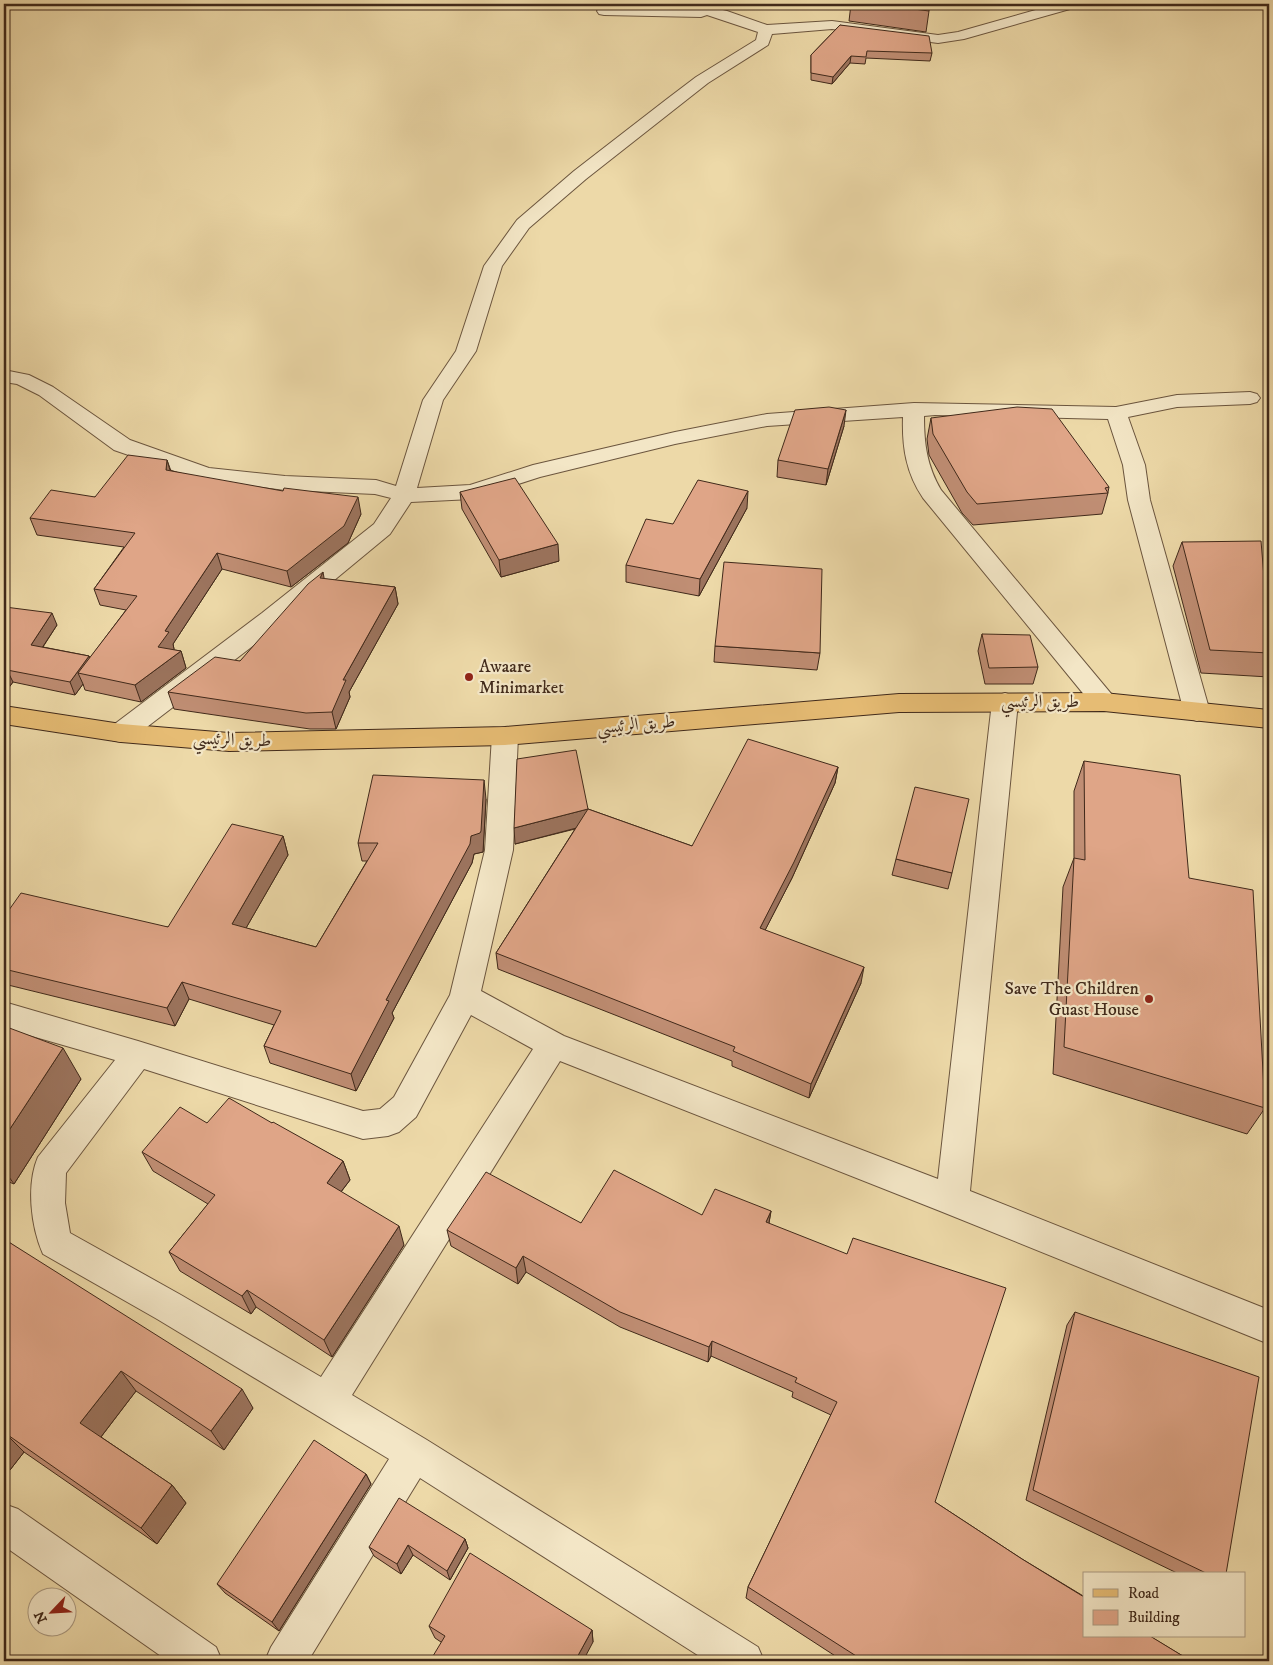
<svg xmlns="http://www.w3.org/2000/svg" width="1273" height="1665" font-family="'IM FELL DW Pica',Amiri,serif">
  <rect width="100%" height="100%" fill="#edd9a8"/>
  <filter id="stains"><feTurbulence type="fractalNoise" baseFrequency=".004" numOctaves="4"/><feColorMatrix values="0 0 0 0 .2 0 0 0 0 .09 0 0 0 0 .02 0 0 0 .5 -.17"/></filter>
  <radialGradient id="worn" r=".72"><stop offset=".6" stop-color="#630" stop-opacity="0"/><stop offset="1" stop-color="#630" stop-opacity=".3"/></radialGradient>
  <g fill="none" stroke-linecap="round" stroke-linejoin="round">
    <defs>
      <g id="street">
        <path d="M673,4h24l30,7 40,14 65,-4 106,14 20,-3 99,-28h22l-2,3 -113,32 -26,4 -106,-14 -60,5 -4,11 -60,38 -122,96 -57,49 -27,38 -26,85 -33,49 -26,88 53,-3 63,-20 142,-33 92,-18 147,-11 202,4 61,-12 73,-3 7,2 3,4 -3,4 -7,2 -73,3 -49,10 17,48 5,35 60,212 -4,6 -9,3 -9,-3 -4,-6 -56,-212 -5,-35 -15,-46 -173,-4 -11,1c0,28 3,50 17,74l172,206 4,6 -4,6 -9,3 -9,-3 -172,-210c-17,-25 -21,-51 -20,-81l-136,9 -92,18 -135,33 -68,22 -61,3 -21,32 -110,91 -150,115 -9,2 -9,-2 -4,-7 4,-7 150,-113 112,-89 17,-26 -16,-4 -90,-4 -87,-11 -84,-29 -75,-55 -22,-11 -13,-2v-12l25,5 24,12 77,53 79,28 76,8 91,4 20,6 27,-86 33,-49 28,-85 33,-46 57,-49 93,-72 29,-22 60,-37 2,-8 -51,-17 -6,2 -97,-2 -5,-1 -2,-3 2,-3 5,-1 76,1z"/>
        <path d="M1005,693l9,3 4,6 -48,489 299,119v34l-329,-133 -380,-150 -208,334 75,45 331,207 6,14h-57l-287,-183 -112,183h-43l6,-14 118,-188 -232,-140 -114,-65c-12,-27 -17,-69 -5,-97l77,-97 -111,-32v-26l134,39 225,70 17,-2 14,-12 56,-102 35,-145 7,-114 4,-7 9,-2 9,2 4,7 -5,114 -32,141 83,45 374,143 54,-477 4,-6zM471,1015l62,34 -212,328 -140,-82 -111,-62 -5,-30 1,-30 78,-104 219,70 25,-3 11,-4 17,-15z"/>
        <polygon points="4,1504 18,1509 216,1647 222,1661 168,1661 4,1546"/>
      </g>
      <polygon id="primary" points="1104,693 1269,710 1269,728 1104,711 899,712 505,745 229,751 121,742 4,724 4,706 121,724 229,733 505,727 899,694"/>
    </defs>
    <use href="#street" stroke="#6b553e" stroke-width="2"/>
    <use href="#primary" stroke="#40291a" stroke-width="2"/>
    <use href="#street" fill="#f3e6c6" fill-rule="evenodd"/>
    <use href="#primary" fill="#e6bc74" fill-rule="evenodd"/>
  </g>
  <g fill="#c08e74" stroke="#40291a">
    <polygon points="851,4 928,4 929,11 926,32 849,21"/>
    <polygon points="840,25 932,53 930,61 866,58 865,64 850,63 832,84 811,80 811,55"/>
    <polygon points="931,418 1109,487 1108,492 1108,493 1102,514 973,525 962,513 929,455 927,439"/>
    <polygon points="844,426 826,485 777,477 778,460"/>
    <polygon points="167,460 171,471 361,514 348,543 291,587 222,569 173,644 174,649 174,650 181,651 186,668 141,702 85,690 83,684 75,695 13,682 4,694 4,609 57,625 43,647 89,656 90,658 126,610 100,605 94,589 124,547 37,535 30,518 95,497"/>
    <polygon points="460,492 559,561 501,577 462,509"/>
    <polygon points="747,508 699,596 626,582 626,565 673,524"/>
    <polygon points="1182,542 1264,577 1269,577 1269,677 1201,673 1173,566"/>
    <polygon points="324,579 395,587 398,604 349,692 350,697 336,729 310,729 174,709 168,692 240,661"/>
    <polygon points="982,634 1038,667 1033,684 985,684 978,651"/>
    <polygon points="715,646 820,653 817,670 714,662"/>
    <polygon points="1084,761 1189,878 1265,1108 1247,1134 1053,1074 1063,887 1074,858 1074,791"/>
    <polygon points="838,767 835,783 792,878 765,930 861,983 809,1098 732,1066 732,1061 498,969 496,953 575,829 515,844 588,809 692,846"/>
    <polygon points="486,799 483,852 474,854 472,863 392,1013 394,1018 356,1091 270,1063 264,1046 274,1025 189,999 175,1026 4,984 4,917 168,927 283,836 288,855 246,928 316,947 367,861 362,861 358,843"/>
    <polygon points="896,859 952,873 948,889 892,875"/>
    <polygon points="4,1026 81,1079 14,1184 4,1180"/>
    <polygon points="207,1123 272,1123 343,1161 350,1180 341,1192 404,1245 332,1357 256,1307 251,1314 180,1271 169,1252 208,1204 153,1171 142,1152"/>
    <polygon points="771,1211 769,1223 935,1502 1022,1559 1191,1661 843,1661 746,1598 748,1587 831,1415 792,1397 793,1392 711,1356 708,1362 620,1327 526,1272 518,1284 451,1246 447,1230 581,1223"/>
    <polygon points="4,1239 253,1408 224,1450 136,1391 101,1437 172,1485 186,1503 157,1544 24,1452 10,1470 4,1465"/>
    <polygon points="1075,1312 1226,1574 1179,1574 1026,1500 1067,1325"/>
    <polygon points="366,1474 371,1484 279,1631 225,1593 217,1584"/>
    <polygon points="465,1539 468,1548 450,1580 413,1555 401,1574 374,1556 369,1547"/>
    <polygon points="429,1626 592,1630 593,1642 441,1642 435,1638"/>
  </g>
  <g fill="#9c745e" stroke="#40291a">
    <polygon points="851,56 850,63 832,84 833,77"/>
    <polygon points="846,410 844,426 826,485 828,469"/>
    <polygon points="167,460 172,477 166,470"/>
    <polygon points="748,491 747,508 699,596 700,579"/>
    <polygon points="358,497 361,514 348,543 291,587 287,571"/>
    <polygon points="558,544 559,561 501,577 499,560"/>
    <polygon points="217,553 222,569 173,644 174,649 164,664 158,647 165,631"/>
    <polygon points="323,572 326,589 320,578"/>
    <polygon points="395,587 398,604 349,692 350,697 336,729 332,712 343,680"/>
    <polygon points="52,613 57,625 36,657 31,645"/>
    <polygon points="181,651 186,668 141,702 135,685"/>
    <polygon points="89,656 94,668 78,673 83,684 75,695 70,682"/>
    <polygon points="7,670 13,682 4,694 4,674"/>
    <polygon points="838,767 835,783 792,878 758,944 760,928"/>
    <polygon points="484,780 486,799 483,852 474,854 472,863 392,1013 394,1018 356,1091 351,1074 386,1000 471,836"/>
    <polygon points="588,809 588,825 515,844 514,828"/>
    <polygon points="283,836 288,855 238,942 232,924"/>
    <polygon points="864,967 861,983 809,1098 811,1084"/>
    <polygon points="182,982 189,999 175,1026 167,1008"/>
    <polygon points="63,1048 81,1079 14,1184 4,1170 4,1138"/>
    <polygon points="343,1161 350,1180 333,1202 327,1183"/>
    <polygon points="771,1211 768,1228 766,1222"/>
    <polygon points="399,1226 404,1245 332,1357 324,1340"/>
    <polygon points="523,1256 526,1272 518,1284 516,1268"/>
    <polygon points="247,1290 256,1307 251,1314 242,1296"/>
    <polygon points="712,1341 711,1356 708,1362 709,1347"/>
    <polygon points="121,1371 136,1391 97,1442 80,1423"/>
    <polygon points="242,1389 253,1408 224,1450 211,1431"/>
    <polygon points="5,1433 24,1452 10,1470 4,1464 4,1435"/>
    <polygon points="366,1474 371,1484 279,1631 272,1622"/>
    <polygon points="172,1485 186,1503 157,1544 141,1528"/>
    <polygon points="465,1539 468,1548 450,1580 447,1571"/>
    <polygon points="408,1545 413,1555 401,1574 397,1564"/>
    <polygon points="592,1630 593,1642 583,1661 575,1661"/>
  </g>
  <g fill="#dfa587" stroke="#40291a">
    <polygon points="876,4 928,4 929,11"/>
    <polygon points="840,25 929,36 932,53 867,51 866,57 851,56 833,77 811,73 811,55"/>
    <polygon points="829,407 846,410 828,469 778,460 795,410"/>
    <polygon points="1017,407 1052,409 1109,487 1105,488 1108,493 977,504 967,492 933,434 931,418"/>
    <polygon points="128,455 167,460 166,470 283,491 284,488 358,497 344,526 287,571 217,553 165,631 169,632 158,647 181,651 135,685 78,673 137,596 94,589 135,533 30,518 51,490 95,497"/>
    <polygon points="515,478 558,544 499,560 460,492"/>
    <polygon points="698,480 748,491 700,579 626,565 646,519 673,524"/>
    <polygon points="1261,541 1264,577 1269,577 1269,653 1210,650 1182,542"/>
    <polygon points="724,562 822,569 820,653 715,646"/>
    <polygon points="323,572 320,578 395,587 343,680 346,680 332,712 306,713 168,692 215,657 240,661 308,584"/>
    <polygon points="5,607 52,613 31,645 89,656 70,682 7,670 4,674 4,609"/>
    <polygon points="982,634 1030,635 1038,667 989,668"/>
    <polygon points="748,739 838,767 794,862 760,928 864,967 811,1084 733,1051 735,1047 496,953 588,809 692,846"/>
    <polygon points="576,750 588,809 514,828 517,759"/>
    <polygon points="1084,761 1180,775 1189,878 1253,890 1265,1108 1064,1047 1074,858 1085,860"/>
    <polygon points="373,775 484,780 481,831 480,833 471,836 470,844 386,1000 389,1001 351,1074 264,1046 281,1011 182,982 167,1008 4,969 4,917 21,893 168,927 232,824 283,836 232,924 316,947 378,843 358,843"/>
    <polygon points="915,787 969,799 952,873 896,859"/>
    <polygon points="4,1026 63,1048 4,1138"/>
    <polygon points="229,1098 272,1123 273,1122 343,1161 327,1183 399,1226 324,1340 247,1290 242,1296 169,1252 215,1195 142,1152 180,1107 207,1123"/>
    <polygon points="614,1170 702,1215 715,1189 771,1211 766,1222 847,1254 853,1238 1006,1288 935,1502 1022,1559 1084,1597 1084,1636 1150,1636 1191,1661 864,1661 748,1587 837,1402 795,1382 797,1378 712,1341 709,1347 620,1312 523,1256 516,1268 447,1230 486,1172 581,1223"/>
    <polygon points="4,1239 242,1389 211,1431 121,1371 80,1423 172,1485 141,1528 5,1433 4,1435"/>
    <polygon points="1075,1312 1259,1377 1226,1574 1208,1574 1033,1490"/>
    <polygon points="314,1440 366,1474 272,1622 217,1584"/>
    <polygon points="399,1498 465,1539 447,1571 408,1545 397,1564 369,1547"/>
    <polygon points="470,1553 592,1630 575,1661 430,1661 445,1636 429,1626"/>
  </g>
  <g fill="#8f2418" stroke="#f3e6c6" stroke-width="2">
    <circle cx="469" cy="677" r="5"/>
    <circle cx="1149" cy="999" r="5"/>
  </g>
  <g text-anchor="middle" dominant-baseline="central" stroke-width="4.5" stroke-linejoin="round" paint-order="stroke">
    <g font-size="18" fill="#40291a" stroke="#f3e6c6" text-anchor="start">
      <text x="479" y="667">Awaare<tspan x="479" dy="21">Minimarket</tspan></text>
      <text x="1139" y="989" text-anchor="end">Save The Children<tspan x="1139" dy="21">Guast House</tspan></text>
    </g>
    <g font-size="18" fill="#40291a" stroke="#f3e6c6">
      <text x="1040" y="702">طريق الرئيسي</text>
      <text transform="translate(636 725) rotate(-5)">طريق الرئيسي</text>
      <text transform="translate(232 740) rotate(2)">طريق الرئيسي</text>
    </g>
  </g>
  <rect width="1273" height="1665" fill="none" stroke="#edd9a8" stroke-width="20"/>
  <rect x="5" y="5" width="1263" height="1655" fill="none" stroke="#40291a" stroke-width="2.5"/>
  <rect x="10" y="10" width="1253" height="1645" fill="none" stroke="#40291a"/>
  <rect x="1083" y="1572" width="162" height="65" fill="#f3e6c6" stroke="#ab9a81"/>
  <rect x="1093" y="1589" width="25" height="8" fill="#e6bc74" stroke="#ab9a81"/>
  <text x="1128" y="1598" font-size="15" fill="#40291a">Road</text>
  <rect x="1093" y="1610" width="25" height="15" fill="#dfa587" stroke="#ab9a81"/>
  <text x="1128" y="1622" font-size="15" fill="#40291a">Building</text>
  <g transform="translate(52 1612) rotate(245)"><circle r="24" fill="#f3e6c6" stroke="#ab9a81"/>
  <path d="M0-4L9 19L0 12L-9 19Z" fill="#8f2418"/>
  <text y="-8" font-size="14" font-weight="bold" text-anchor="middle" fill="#40291a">N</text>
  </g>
  <rect width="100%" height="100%" filter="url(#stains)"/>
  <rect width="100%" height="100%" fill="url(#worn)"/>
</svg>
